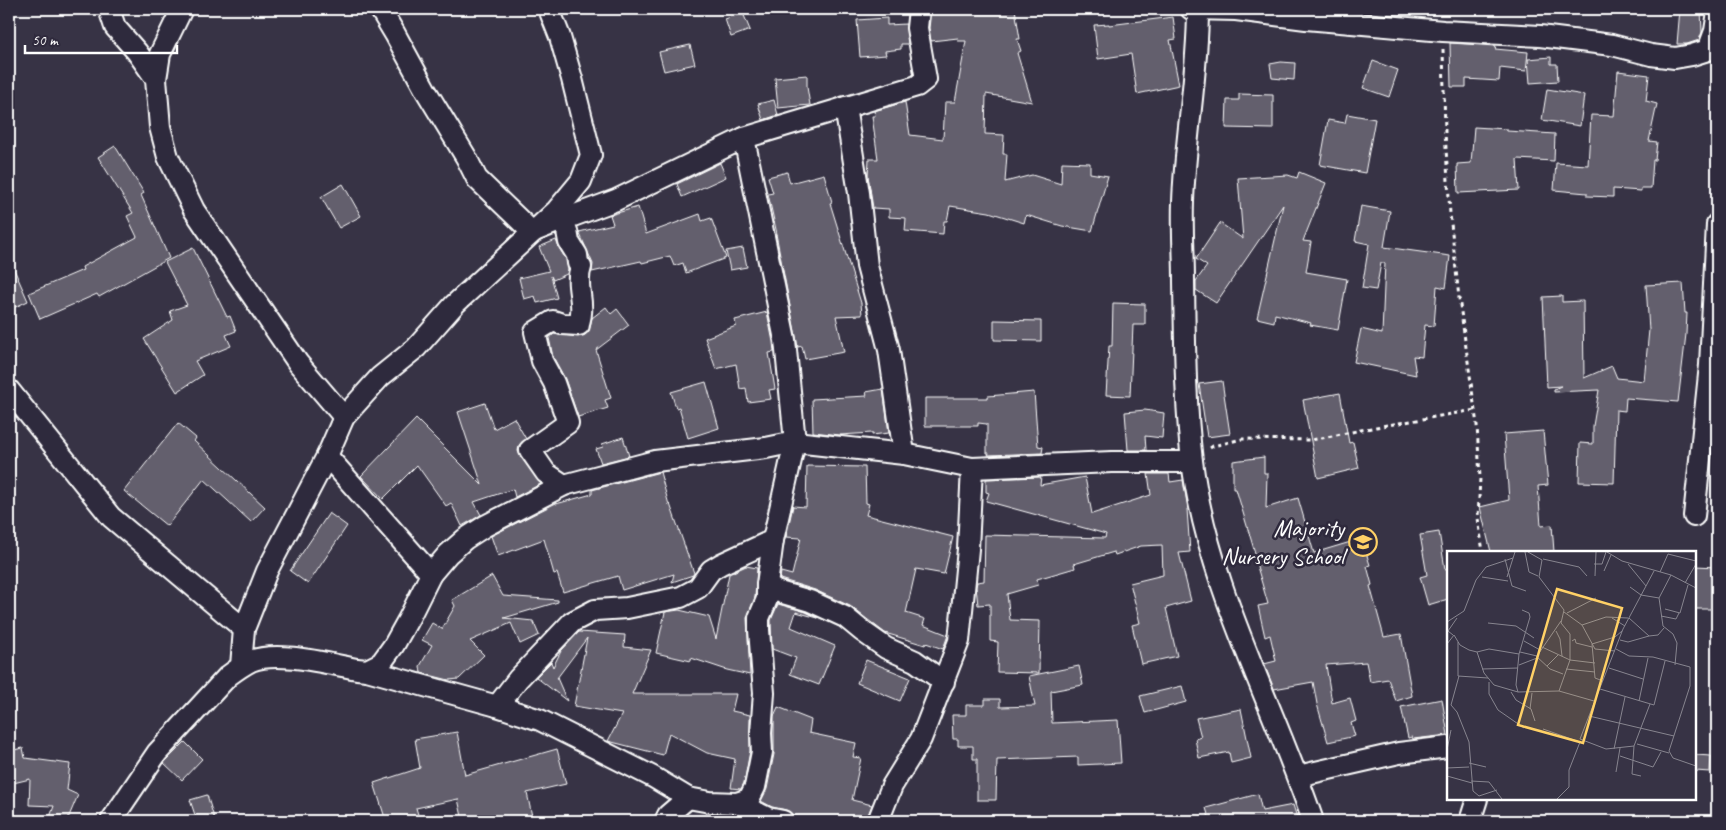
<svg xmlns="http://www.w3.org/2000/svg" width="1726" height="830" font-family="Caveat,sans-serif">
  <rect width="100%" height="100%" fill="#373345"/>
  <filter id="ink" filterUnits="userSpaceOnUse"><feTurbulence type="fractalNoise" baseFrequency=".02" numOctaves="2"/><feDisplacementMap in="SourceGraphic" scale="10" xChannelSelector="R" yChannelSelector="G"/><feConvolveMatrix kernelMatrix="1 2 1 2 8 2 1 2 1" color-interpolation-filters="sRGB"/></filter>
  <g filter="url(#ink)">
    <g fill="#635f6d" stroke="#fff">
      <polygon points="935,9 964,9 965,13 991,9 1015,9 1020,39 1017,39 1021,51 1017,53 1032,102 986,94 985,134 1004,135 1003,154 1007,154 1005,182 1032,175 1061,184 1062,162 1090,163 1090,173 1108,176 1092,231 1062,226 1026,215 1024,223 989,212 950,206 947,221 944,221 943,234 905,231 906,218 889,217 889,209 873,208 868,176 869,159 878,159 872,116 875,116 874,111 905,102 910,135 943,139 945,102 955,102 966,41 958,41 958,38 931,41 929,28 931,11 935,10"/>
      <polygon points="1680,9 1701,9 1702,32 1699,40 1687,44 1677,44"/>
      <polygon points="743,13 750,30 731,37 725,19"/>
      <polygon points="1173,17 1176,39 1170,40 1179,85 1137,94 1131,54 1098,59 1094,25 1109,24 1109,25"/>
      <polygon points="887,18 887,25 906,24 908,44 901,44 901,49 885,51 886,55 860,57 857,20"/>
      <polygon points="1450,43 1496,46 1495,49 1528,52 1526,71 1500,68 1499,81 1466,79 1466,87 1451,87"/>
      <polygon points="690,45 695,64 664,71 659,52"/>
      <polygon points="1551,57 1551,64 1557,64 1558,81 1530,83 1528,59"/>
      <polygon points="1373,61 1398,70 1389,97 1363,88"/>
      <polygon points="1281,62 1295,63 1294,80 1272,78 1270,64"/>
      <polygon points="1618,71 1649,75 1646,101 1657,104 1649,141 1657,142 1655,160 1653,160 1651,188 1641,188 1641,191 1613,189 1613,197 1587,196 1587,193 1554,190 1556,163 1588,165 1591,115 1614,116"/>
      <polygon points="807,75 807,87 810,105 778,108 775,78"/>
      <polygon points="1547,89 1584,95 1580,126 1542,120"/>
      <polygon points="1239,94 1273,95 1273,129 1226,128 1227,100 1239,100"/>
      <polygon points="774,100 778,115 763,120 758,104"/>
      <polygon points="1347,114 1375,119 1365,173 1320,165 1328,120 1345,123"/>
      <polygon points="1474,127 1507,129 1507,131 1555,134 1554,161 1517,159 1519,190 1458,193 1457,164 1471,163"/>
      <polygon points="115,146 144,193 141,195 169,258 99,297 97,294 40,319 29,293 83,270 82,267 137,237 127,216 133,213 98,157"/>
      <polygon points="720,163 726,177 682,197 677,184"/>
      <polygon points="787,172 790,183 824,174 832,202 830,203 861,303 862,315 836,316 844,352 805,359 802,346 798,347 776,234 777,234 768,194 773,193 768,177"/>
      <polygon points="1299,172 1326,183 1303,241 1311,242 1306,272 1347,279 1338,330 1310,325 1311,323 1275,314 1274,322 1257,318 1283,205 1216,303 1196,290 1196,281 1207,266 1196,259 1220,223 1243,239 1238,178 1288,175 1297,178"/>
      <polygon points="343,184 361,216 339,228 321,197"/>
      <polygon points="1361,206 1390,211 1384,247 1450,256 1446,288 1437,286 1434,326 1425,325 1422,357 1413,356 1416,375 1354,362 1361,329 1382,334 1385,263 1381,263 1376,290 1362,288 1369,244 1355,241"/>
      <polygon points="638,207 646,234 700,214 702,221 711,218 726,258 686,273 683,263 674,266 670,256 642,263 641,261 592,272 593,264 579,232 613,224 610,215"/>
      <polygon points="556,240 559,248 566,259 568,269 567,274 553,280 551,276 557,298 537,303 535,296 524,299 519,278 549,271 539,247"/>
      <polygon points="193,248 227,317 230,316 236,331 226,335 231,346 195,361 203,375 177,392 144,339 173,320 170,311 187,305 165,262"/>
      <polygon points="743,248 747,267 730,270 726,251"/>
      <polygon points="9,258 28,301 9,310"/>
      <polygon points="1683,283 1685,313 1687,313 1686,334 1678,402 1626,398 1625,411 1616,410 1614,483 1579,482 1580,443 1593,444 1593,426 1599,390 1554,392 1554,389 1561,386 1547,387 1543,297 1562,296 1562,302 1583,301 1584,378 1612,366 1617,378 1644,381 1649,330 1646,285"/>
      <polygon points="1113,303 1145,304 1145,325 1133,325 1130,396 1106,395 1109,346 1112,346"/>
      <polygon points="606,307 611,314 617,309 629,325 596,350 611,398 605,400 608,408 578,417 565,379 553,357 549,338 554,334 578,337 585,335 589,331 592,318"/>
      <polygon points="767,312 773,342 774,352 769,353 775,389 769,390 771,399 748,402 746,388 740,389 736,364 716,369 705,338 736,326 735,320"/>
      <polygon points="994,320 1041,321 1041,341 994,340"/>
      <polygon points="1222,381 1230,434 1207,437 1199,384"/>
      <polygon points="706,382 719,428 688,438 679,407 676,408 671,392"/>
      <polygon points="883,389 889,433 872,435 872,433 840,435 813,432 812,399 867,396 866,392"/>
      <polygon points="1034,392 1038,446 1043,447 1042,453 988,455 989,453 987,453 987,424 978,423 978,426 925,426 925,398 988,398 988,396"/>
      <polygon points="1340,393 1349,443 1353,442 1359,468 1318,478 1303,400"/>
      <polygon points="485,403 494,429 514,418 526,439 519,445 518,451 520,456 541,484 515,497 513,489 474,502 481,515 462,526 451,503 446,506 417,465 383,499 361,476 416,419 482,485 458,412"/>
      <polygon points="1145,410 1164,413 1162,438 1145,436 1146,450 1128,450 1125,412"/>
      <polygon points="178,423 196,438 194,441 265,507 251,522 204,479 167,526 124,491"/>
      <polygon points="1543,431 1548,485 1538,486 1541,526 1552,525 1554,552 1491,552 1480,507 1509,500 1504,434"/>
      <polygon points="623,437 629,456 601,463 596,449 603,447 602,444"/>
      <polygon points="1264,457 1264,473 1267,473 1266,508 1298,498 1314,553 1354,541 1356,548 1364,546 1370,565 1367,566 1372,585 1370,586 1384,637 1401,634 1412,696 1396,701 1388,679 1370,682 1366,662 1326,665 1332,703 1350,698 1356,721 1351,723 1355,736 1328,742 1317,704 1313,682 1274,689 1264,664 1276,661 1270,635 1265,637 1258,606 1268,604 1256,563 1258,563 1236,489 1233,489 1233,461"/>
      <polygon points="807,466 865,467 866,503 869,504 866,515 953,537 944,574 916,569 906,613 925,619 923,625 948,635 943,649 926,643 925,645 885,633 850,606 815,590 780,579 781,572 792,575 801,538 786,537 793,506 806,507"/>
      <polygon points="660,472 669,505 670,504 694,573 693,575 672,582 674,574 622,590 618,576 563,592 557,573 554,574 544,539 498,556 491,536 556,503 556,504 592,494 592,490"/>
      <polygon points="1148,474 1169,474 1170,482 1183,480 1188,509 1187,509 1190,552 1179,553 1191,601 1166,608 1177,656 1141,664 1132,625 1140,623 1130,583 1163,575 1162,545 1141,546 1115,555 1114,552 1074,564 1075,568 1037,579 1038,585 1007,594 1010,620 1040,621 1039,673 997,672 998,642 990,641 990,604 978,605 976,587 977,582 984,581 985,535 1105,538 1106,534 986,501 989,493 986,492 986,479 1041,477 1040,485 1085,477 1092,514 1151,495"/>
      <polygon points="329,513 347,526 308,584 290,571"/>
      <polygon points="1439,532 1445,569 1448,568 1448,599 1428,605 1420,577 1427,575 1420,535"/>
      <polygon points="746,566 757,568 755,597 747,618 750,675 727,670 691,658 691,661 656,653 665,612 679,610 709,617 716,639 729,574"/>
      <polygon points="1695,566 1717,567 1717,609 1695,609"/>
      <polygon points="492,576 503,596 558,600 558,602 504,618 533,621 539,635 520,644 511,623 470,641 484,655 459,679 449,680 421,673 420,666 432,645 422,640 432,623 442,629 455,606 452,600"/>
      <polygon points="778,604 806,612 818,618 796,612 791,627 835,646 819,685 790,674 796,658 772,649 771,620"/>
      <polygon points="579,632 625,635 624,647 651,650 632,694 736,694 732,711 750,715 750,751 744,783 741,789 731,788 735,759 707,753 669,733 663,755 608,741 622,714 574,706 587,638 557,678 567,701 536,677 551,662 553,667 561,651"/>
      <polygon points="866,660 910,678 900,701 857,683"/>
      <polygon points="1079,666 1083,685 1051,691 1052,723 1118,720 1121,763 1078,765 1078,757 997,760 996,800 977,800 977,759 973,759 973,746 958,746 958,739 953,739 952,715 966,715 966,705 985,705 985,699 1000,699 1000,707 1035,706 1029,676"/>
      <polygon points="1182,686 1186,702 1145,713 1140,696"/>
      <polygon points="1442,699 1448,735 1413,739 1412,737 1408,738 1401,707"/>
      <polygon points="778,707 811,720 809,733 856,743 853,757 861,758 852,800 872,805 866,821 814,821 794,816 790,812 786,810 772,807 761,801 767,789 774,754 774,716"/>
      <polygon points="1241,709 1251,758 1231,763 1229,752 1199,758 1195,739 1201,737 1196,718"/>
      <polygon points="457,732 465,775 557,749 566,784 527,793 533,821 463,821 458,799 416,808 420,821 386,821 374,783 420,768 415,739"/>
      <polygon points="185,742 202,759 182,780 164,763"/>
      <polygon points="23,748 25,758 70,764 67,790 78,795 67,821 59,821 50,817 54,806 29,805 30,779 9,784 9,751"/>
      <polygon points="1695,755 1711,756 1710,772 1695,771"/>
      <polygon points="1258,794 1262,811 1293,805 1298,821 1210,821 1206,808"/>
      <polygon points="207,795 215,821 197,821 190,800"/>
    </g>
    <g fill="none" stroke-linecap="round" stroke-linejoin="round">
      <defs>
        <g id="minor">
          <polyline points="109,9 115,27 137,52 156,79 160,127 168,157 194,210 298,363 344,417"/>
          <polyline points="380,9 395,34 426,91 466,157 477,179 532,232 562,220 616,200 744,138 917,86 926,79 917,28 919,9"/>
          <polyline points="1191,9 1236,10 1306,19 1443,31 1540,36 1612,45 1651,55 1675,58 1692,55 1708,50 1715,31 1717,18"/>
          <path d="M1198,10c0,64 -13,128 -15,192 -1,26 1,53 1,80 1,60 1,119 8,179 16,127 81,241 121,360"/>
          <polyline points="156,79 160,54 182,9"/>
          <polyline points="845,107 859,193 867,266 889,350 904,454"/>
          <path d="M562,220l5,11 2,11 8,13 1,8 3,4c-6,16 2,31 0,46 0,4 -2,8 -2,12l-17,-1 -9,-3 -18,11 7,29 12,22 14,40 -38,27 16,23 18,12"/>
          <polyline points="9,390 111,517 244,629"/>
          <polyline points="327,456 431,574"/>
          <polyline points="1694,516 1710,365 1717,224"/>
          <polyline points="767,585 776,591 810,601 845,617 862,631 886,648 915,661 944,682"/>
          <polyline points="241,666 244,629 267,571 327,456 344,417 380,377 416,348 455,304 557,210 581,181 591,155 572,79 560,37 549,9"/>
          <polyline points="367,670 497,706 540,720 653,777 688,798 710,802 737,803 768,818 783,821"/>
          <polyline points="497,706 518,679 572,622 595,610 627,608 681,597 698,588 711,570 721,564 773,540"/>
          <polyline points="1298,776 1399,753 1448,747"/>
          <polyline points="737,803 749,799 755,787 762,752 761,733 764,693 759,630 759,618 767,599 767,585 773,540 795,442 785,340 744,138"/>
          <path d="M111,821l46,-68 71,-77c8,-6 15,-11 23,-15 26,-11 78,3 106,8l10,1 14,-7 13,-18 15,-27 22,-44 17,-20 17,-15 20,-13 79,-41 91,-24 111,-13 29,-6 109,12 68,14 140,-6h80"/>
          <polyline points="665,821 668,815 688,798"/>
          <polyline points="878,821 892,786 921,739 959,641 968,549 972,468"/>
          <polyline points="1470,821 1477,799"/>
        </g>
      </defs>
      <use href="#minor" stroke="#fff" stroke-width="24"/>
      <g stroke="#fff" stroke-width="3" stroke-dasharray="4 4" stroke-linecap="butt">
        <polyline points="1443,49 1445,132 1450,214 1459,298 1477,425 1480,478 1478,518 1483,552"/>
        <polyline points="1210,448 1213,446 1242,439 1312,440 1376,427 1475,410"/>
      </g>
      <use href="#minor" stroke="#2f2a3d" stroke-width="20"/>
    </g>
  </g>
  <defs>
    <symbol id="school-ring" viewBox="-11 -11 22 22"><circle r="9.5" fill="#2f2a3d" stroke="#ffd166" stroke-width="1.5"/><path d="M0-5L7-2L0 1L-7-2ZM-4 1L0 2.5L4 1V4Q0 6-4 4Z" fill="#ffd166"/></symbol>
  </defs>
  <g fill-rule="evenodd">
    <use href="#school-ring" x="1347" y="526" width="32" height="32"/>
  </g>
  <g text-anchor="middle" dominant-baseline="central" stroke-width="5" stroke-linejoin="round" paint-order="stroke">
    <g font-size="24" fill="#fff" stroke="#2f2a3d" text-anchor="end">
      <text x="1344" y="528">Majority<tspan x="1344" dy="28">Nursery School</tspan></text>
    </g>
  </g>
  <g transform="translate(1447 551)">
    <rect width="249" height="249" fill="#373345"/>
    <path fill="none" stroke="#87858f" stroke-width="1" d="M78,1l4,20 9,4M81,1l14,8 -3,17 25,33 -3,13 9,11v26l-11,31M160,1l15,9 49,14 25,13M58,8l7,27 14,5M96,8l36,8 8,9M147,13h8l4,-12M181,13l18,22M157,20l7,-16M213,21l8,-18 28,7M148,25l1,-24M35,26l26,4M60,26l8,-25M238,32l11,-19M183,36l11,8 18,3 12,-23M212,47l4,28 10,8 4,9 -2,22M218,58l15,4 8,-28M117,61l18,13 13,24 20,2M120,62l29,-15M214,65l15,3 3,-6M165,67l13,8M182,67l20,18 9,-1 6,-7M0,71l17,-11 12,-31 10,-13 27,-9M41,72l28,3 18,12M135,74l24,-8 22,1M109,80l4,8 2,17M6,84l-5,-4 9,-13M173,89l8,2 21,-6M77,90l16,9M125,90l3,-2 1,4 16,4M11,91v34l30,2M0,93l7,-9 6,10 9,5 8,2 12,-3 30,5M95,96l28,13 25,3M169,98l13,7 24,1 37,10v19l-21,65 4,7 23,8M30,101l7,21 10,12 24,7 41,-1 35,10M73,101l17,4 24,-35M89,105l14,13 13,5M72,114l18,-7M100,115l11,-11M162,117l34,11M35,118l36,-1M119,118l29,3M12,125l-8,29 6,7 12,30 4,49 6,5 18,-6M156,130l-8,-3 -3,-34 23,-7 7,-6M42,131v12l9,16 26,18M153,138l54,16 11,-44M64,141l5,8 15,9 4,12M71,141l-2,-7 3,-31 11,-37 -1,-4 -7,-3M192,150l9,-43M83,158l2,-16M142,165l85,20M96,178l37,13M190,193l32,9M187,195l-28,3 -26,-10 43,-110 31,-58M167,198l11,-52M0,199l4,-20M173,205l33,11 8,-15M22,212l17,4M0,217l22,-1M169,221l4,-24M0,225l25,7M194,225l-9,-2 2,-28 16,-42M24,230l18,1 13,17M110,248l12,-12v-17l11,-28"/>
    <path fill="#ffd166" fill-opacity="0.15" stroke="#ffd166" stroke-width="2.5" d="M110,38l65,19 -39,135 -65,-18z"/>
    <rect width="249" height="249" fill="none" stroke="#fff" stroke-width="2.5"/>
  </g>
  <rect width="1726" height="830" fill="none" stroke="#2f2a3d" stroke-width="30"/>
  <rect x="15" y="15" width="1696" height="800" fill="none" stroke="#fff" stroke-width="2" filter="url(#ink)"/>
  <path d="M25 45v8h152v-8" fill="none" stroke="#ffffff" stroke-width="2.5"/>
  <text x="32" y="45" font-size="15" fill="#ffffff" stroke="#2f2a3d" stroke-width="4" paint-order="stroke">50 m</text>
</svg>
